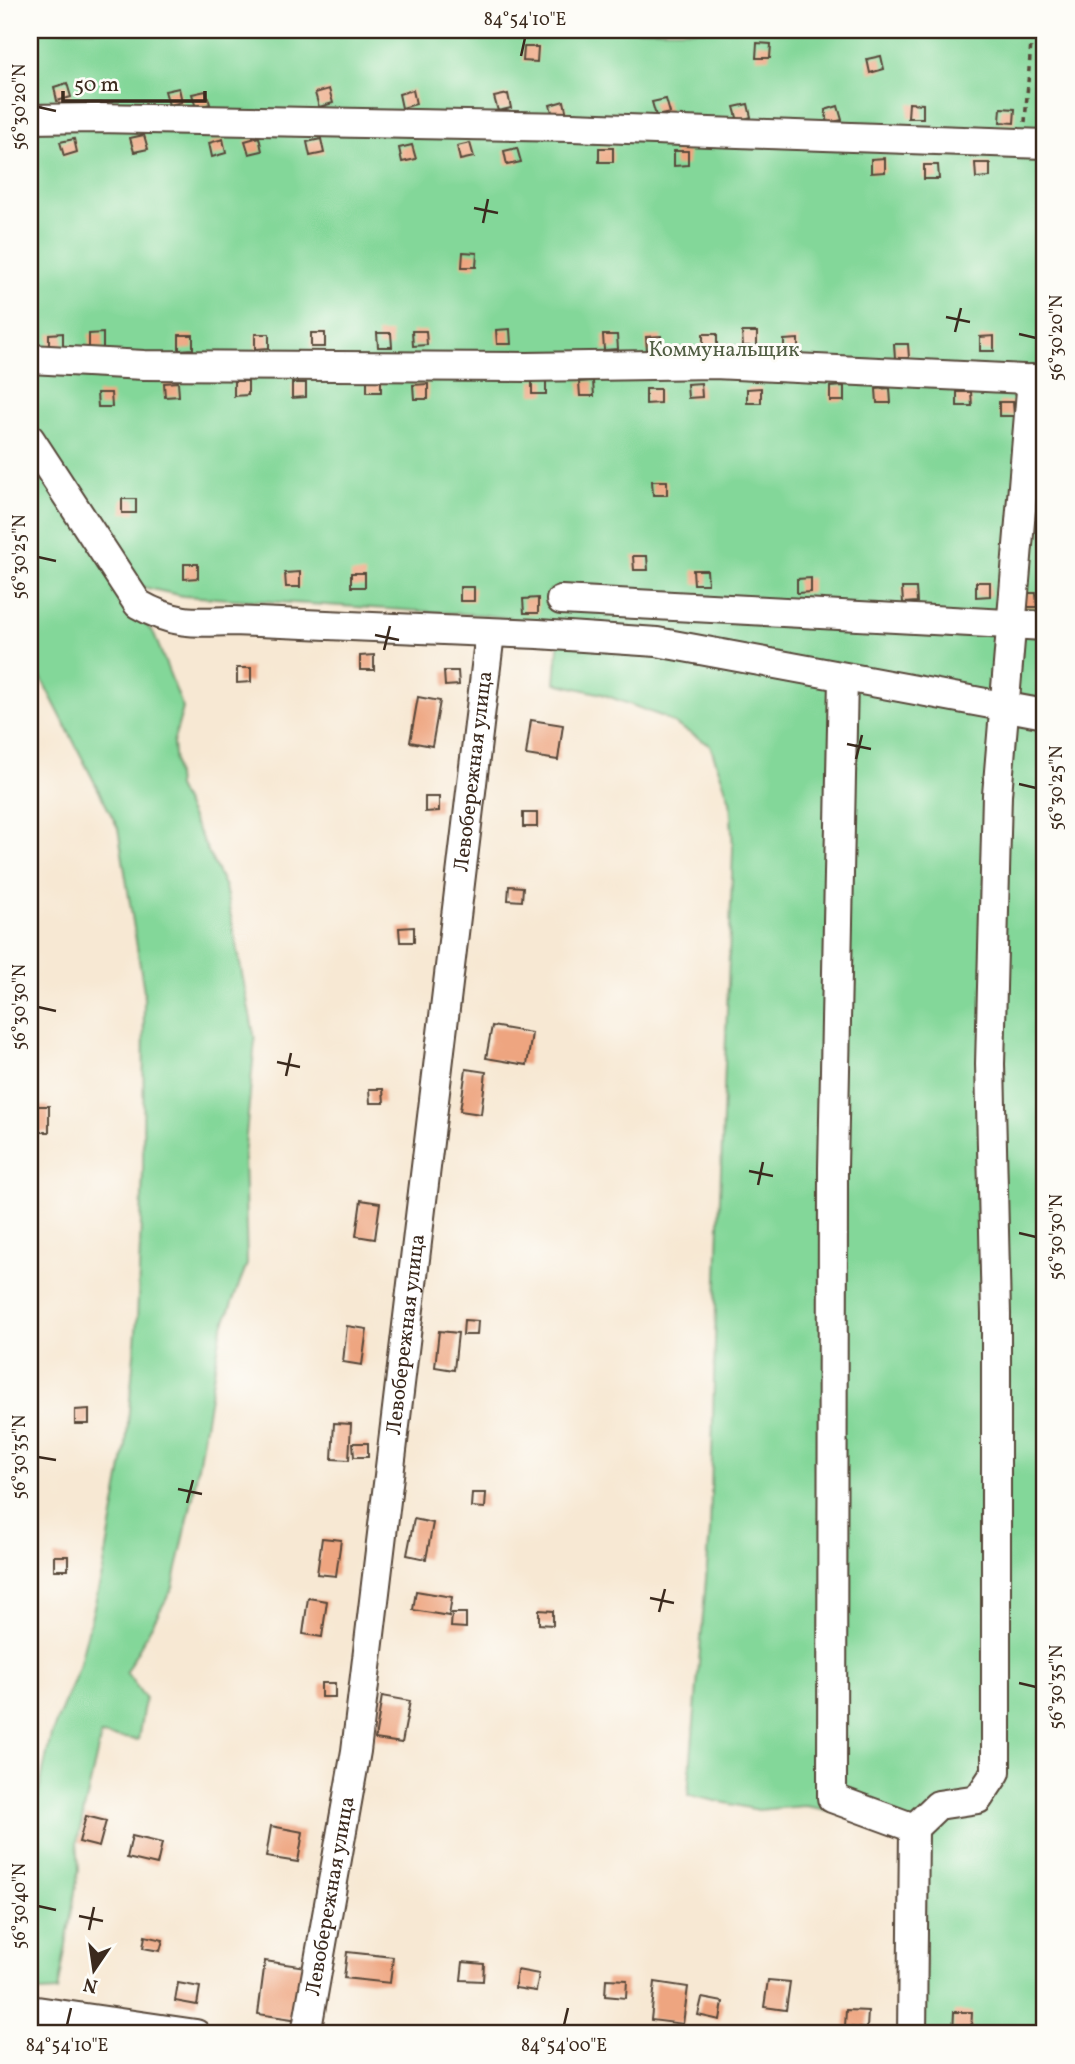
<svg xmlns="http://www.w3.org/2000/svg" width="1075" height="2064" font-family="Vollkorn,serif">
  <rect width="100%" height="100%" fill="#fdfcf7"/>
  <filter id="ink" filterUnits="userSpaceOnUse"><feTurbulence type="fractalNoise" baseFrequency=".0143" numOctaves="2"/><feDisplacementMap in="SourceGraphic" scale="14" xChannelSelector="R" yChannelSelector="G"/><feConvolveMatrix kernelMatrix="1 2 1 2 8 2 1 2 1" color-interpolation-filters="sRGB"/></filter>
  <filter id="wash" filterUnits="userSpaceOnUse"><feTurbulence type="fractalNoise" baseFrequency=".00686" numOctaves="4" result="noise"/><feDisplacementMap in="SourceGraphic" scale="28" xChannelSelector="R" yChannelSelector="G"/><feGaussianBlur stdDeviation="1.57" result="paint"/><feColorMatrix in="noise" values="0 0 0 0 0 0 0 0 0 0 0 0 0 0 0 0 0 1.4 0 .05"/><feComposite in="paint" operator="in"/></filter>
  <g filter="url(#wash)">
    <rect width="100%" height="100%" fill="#f7e8d3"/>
    <polygon fill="#83d799" stroke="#5f805c" stroke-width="2" points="30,30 1045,30 1045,2034 923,2034 927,1840 848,1814 805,1806 758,1810 688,1795 710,1531 716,1304 733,849 730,801 710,745 661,716 602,694 555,683 560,625 482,615 183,596 143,587 126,601 154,634 183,708 173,743 177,787 225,887 255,1040 244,1157 247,1264 221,1331 193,1496 173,1587 126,1672 145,1698 138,1740 101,1735 77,1842 79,1869 58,1991 41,1992 30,1986 30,1833 51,1735 78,1670 103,1571 126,1445 137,1320 143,1171 144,991 118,828 36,668 30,659"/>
    <g id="blocks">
      <g fill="#eea580">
        <polygon points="757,43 771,44 770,58 756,58"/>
        <polygon points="524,47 538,47 537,62 523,61"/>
        <polygon points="881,56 884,69 870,73 867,59"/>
        <polygon points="67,83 71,97 57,101 54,87"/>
        <polygon points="179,88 182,102 169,105 165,91"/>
        <polygon points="329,89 333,103 319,107 315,93"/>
        <polygon points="413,90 416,104 402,108 399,94"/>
        <polygon points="206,91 210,104 196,108 192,94"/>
        <polygon points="508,94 511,108 498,111 494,97"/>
        <polygon points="666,99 670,113 656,116 652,102"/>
        <polygon points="564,101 567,115 554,119 550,105"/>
        <polygon points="909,103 923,104 923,118 908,118"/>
        <polygon points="748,104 751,117 738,121 734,107"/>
        <polygon points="838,106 842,120 828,123 825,110"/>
        <polygon points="1001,108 1015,109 1014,123 1000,122"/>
        <polygon points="144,135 148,149 134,152 130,138"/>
        <polygon points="259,137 262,151 249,154 245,141"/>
        <polygon points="74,139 77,152 64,156 60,142"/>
        <polygon points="223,139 226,153 212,157 209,143"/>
        <polygon points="321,139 324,153 310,156 307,142"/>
        <polygon points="470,143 474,157 460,160 457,146"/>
        <polygon points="412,145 416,159 402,162 399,148"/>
        <polygon points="517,148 521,162 507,165 504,151"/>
        <rect x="599" y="148" width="14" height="14"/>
        <polygon points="674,151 688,151 688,165 674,166"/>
        <polygon points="885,158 885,172 871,173 871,159"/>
        <polygon points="975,163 990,163 990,177 976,178"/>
        <polygon points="924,165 938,165 939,179 924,179"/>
        <polygon points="463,252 477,253 476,267 462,267"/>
        <polygon points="510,329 511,344 497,344 496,330"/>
        <polygon points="412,331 426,331 427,345 413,346"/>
        <polygon points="742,332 757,332 757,346 743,346"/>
        <polygon points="63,333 63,348 49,348 49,334"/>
        <polygon points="103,333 103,348 89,348 89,334"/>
        <rect x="311" y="333" width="14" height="14"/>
        <polygon points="377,333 391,333 392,347 378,347"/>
        <polygon points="255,334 269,334 269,348 255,349"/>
        <polygon points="703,334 717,334 717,348 703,349"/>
        <polygon points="179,335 193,335 193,349 179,350"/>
        <polygon points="603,335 617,335 618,349 604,350"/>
        <polygon points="661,336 661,351 647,351 646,337"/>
        <polygon points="994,336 994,351 980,351 980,337"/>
        <polygon points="798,339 798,354 784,354 784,340"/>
        <polygon points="894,344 908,344 909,358 895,358"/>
        <polygon points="381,377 381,392 367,392 367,378"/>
        <rect x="532" y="380" width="14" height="14"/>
        <polygon points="234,381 248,381 248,395 234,396"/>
        <polygon points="593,381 594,396 580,396 579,382"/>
        <polygon points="178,382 179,396 165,397 164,383"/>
        <polygon points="292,383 306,383 306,397 292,398"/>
        <polygon points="701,383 702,397 688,398 687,384"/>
        <polygon points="428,384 428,399 414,399 413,385"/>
        <polygon points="844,386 844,401 830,401 830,387"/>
        <polygon points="761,388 761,403 747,403 747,389"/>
        <polygon points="890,388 891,403 877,403 876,389"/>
        <polygon points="646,389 660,389 660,403 646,404"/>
        <polygon points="957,392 971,392 972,406 957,406"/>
        <polygon points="97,393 111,393 112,407 98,407"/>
        <polygon points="999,402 1013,402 1014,416 999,416"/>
        <polygon points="652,481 667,481 667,495 653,495"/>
        <rect x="122" y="499" width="14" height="14"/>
        <polygon points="633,556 647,556 648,570 634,570"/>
        <polygon points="184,564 198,564 198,578 184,579"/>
        <polygon points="693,570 707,570 708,584 694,584"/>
        <polygon points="300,572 300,587 286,587 285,573"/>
        <rect x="351" y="573" width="14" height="14"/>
        <polygon points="811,578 811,592 797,593 797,579"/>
        <polygon points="976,582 990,582 990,596 976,597"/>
        <rect x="460" y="587" width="14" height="14"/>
        <polygon points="902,588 916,588 917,602 903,603"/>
        <polygon points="1022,593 1036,593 1037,607 1023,607"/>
        <polygon points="538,598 538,613 524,613 523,599"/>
        <polygon points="374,655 374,670 360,670 360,656"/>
        <polygon points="237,668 251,668 251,682 237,683"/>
        <polygon points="444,671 458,671 459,685 445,686"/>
        <polygon points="418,697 440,701 432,746 410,742"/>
        <polygon points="531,720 563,725 558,760 526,755"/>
        <polygon points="425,797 439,797 439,811 425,812"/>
        <rect x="523" y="813" width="14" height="14"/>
        <polygon points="509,886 523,887 522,901 508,900"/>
        <polygon points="414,927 414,942 400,942 399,928"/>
        <polygon points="492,1026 532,1033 527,1065 486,1058"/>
        <polygon points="466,1069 486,1072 481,1114 460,1111"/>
        <polygon points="369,1089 383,1089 384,1103 370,1103"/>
        <rect x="30" y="1106" width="19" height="26"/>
        <polygon points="361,1200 380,1203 375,1239 356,1236"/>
        <polygon points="464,1320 478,1321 477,1335 463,1335"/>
        <polygon points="347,1326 367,1329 362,1365 343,1362"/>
        <polygon points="439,1331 458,1333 454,1370 435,1367"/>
        <polygon points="89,1409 89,1424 75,1424 75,1410"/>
        <polygon points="334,1423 351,1424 349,1460 332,1459"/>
        <polygon points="353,1443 368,1443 368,1457 354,1457"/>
        <polygon points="472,1493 486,1493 485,1508 471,1507"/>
        <polygon points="414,1519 433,1523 426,1559 407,1555"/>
        <polygon points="322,1538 341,1540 336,1576 317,1574"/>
        <rect x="54" y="1556" width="14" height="14"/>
        <polygon points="416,1591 452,1597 449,1616 413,1610"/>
        <polygon points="308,1598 327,1601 322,1637 303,1634"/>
        <polygon points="539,1610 553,1611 553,1625 539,1624"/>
        <polygon points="452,1613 466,1613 466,1628 451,1627"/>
        <rect x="321" y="1683" width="14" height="14"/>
        <polygon points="382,1696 410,1701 402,1743 375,1739"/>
        <polygon points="86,1816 106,1821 99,1847 79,1842"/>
        <polygon points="271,1826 303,1832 298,1862 266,1857"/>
        <polygon points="132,1836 162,1843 157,1865 127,1858"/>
        <polygon points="145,1936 163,1940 160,1951 143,1948"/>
        <polygon points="347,1952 393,1957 390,1983 344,1978"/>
        <polygon points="265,1961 306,1967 299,2020 258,2014"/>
        <polygon points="463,1962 484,1964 483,1981 461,1980"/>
        <polygon points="517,1970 539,1974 536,1991 515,1988"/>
        <polygon points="606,1979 627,1980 626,1998 605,1996"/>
        <polygon points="768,1980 790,1982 786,2010 764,2007"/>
        <polygon points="655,1982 688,1987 683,2024 651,2020"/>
        <polygon points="178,1983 200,1987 197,2005 175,2001"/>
        <polygon points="702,1998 723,2002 720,2020 698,2015"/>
        <polygon points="846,2010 868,2011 867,2029 845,2027"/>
        <polygon points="954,2012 972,2012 971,2034 953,2033"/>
      </g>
    </g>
  </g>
  <g filter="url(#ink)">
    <use href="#blocks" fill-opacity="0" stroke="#574639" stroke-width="2"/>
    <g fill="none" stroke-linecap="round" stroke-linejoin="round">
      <defs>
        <g id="minor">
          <polyline points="30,119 97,118 572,127 1045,144"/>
          <polyline points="30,359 144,365 527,367 714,364 1045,380"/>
          <path d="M30,439l108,165c35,20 55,19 94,17l306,13 119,8 388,72"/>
          <polyline points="561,600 1045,626"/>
          <polyline points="843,678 833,1168 832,1798 914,1828"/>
          <polyline points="30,2010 196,2034"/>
          <path id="s1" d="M306,2034l50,-283 134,-1118"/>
          <polyline points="912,2034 914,1828 938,1805 978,1799 996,1772 996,1314 990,1064 997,795 1032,379"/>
        </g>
      </defs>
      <use href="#minor" stroke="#574639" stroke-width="32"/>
      <polyline stroke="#574639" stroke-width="3.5" stroke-dasharray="5 5" stroke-linecap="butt" points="1025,122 1032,30"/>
      <use href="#minor" stroke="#fff" stroke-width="28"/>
    </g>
  </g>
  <path fill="none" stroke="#3b2a1e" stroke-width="2.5" d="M521,56l4,-18M38,107l18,4M474,208l24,5M483,223l5,-24M946,317l24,5M955,332l6,-24M1019,334l17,4M38,557l18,4M375,635l24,5M384,650l6,-24M847,744l24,5M856,759l6,-24M1019,784l17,4M38,1007l18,4M277,1062l23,5M286,1076l5,-23M749,1171l24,5M758,1185l5,-23M1019,1233l17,4M38,1457l18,3M178,1489l24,5M187,1503l6,-23M650,1598l24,5M659,1612l6,-23M1019,1683l17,4M38,1906l18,4M79,1916l24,5M89,1930l5,-23M67,2025l4,-17M564,2025l4,-17"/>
  <g text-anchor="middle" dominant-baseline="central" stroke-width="6" stroke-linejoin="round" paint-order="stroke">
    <g font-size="21" fill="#515e43" stroke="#fdfcf7">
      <text x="724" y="350">Коммунальщик</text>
    </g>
    <g font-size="21" fill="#3b2a1e" stroke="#fdfcf7">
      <text stroke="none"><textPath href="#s1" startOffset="1274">Левобережная улица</textPath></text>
      <text stroke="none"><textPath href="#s1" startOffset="707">Левобережная улица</textPath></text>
      <text stroke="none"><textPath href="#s1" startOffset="140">Левобережная улица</textPath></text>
    </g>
  </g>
  <rect width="1075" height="2064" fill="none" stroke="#fdfcf7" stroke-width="77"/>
  <g transform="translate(94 1970) rotate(193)" stroke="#fdfcf7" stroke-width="5" paint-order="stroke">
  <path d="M0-5L12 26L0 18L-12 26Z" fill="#3b2a1e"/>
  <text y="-10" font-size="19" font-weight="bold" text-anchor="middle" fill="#3b2a1e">N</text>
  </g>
  <path d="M63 91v10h142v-10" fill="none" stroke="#3b2a1e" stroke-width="3.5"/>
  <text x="74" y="91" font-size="21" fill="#3b2a1e" stroke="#fdfcf7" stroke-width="5" paint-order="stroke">50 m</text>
  <rect x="38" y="38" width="998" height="1987" fill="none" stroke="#3b2a1e" stroke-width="2.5"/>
  <g font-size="18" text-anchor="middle" fill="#3b2a1e">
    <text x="525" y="25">84°54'10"E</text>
    <text transform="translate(19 107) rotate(-90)" y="6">56°30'20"N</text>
    <text transform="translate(1056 338) rotate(-90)" y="6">56°30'20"N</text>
    <text transform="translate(19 557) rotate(-90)" y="6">56°30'25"N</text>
    <text transform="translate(1056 788) rotate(-90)" y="6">56°30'25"N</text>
    <text transform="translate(19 1007) rotate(-90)" y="6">56°30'30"N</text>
    <text transform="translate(1056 1237) rotate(-90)" y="6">56°30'30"N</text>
    <text transform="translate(19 1457) rotate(-90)" y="6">56°30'35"N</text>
    <text transform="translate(1056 1687) rotate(-90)" y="6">56°30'35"N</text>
    <text transform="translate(19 1906) rotate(-90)" y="6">56°30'40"N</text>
    <text x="67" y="2051">84°54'10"E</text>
    <text x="564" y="2051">84°54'00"E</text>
  </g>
</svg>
